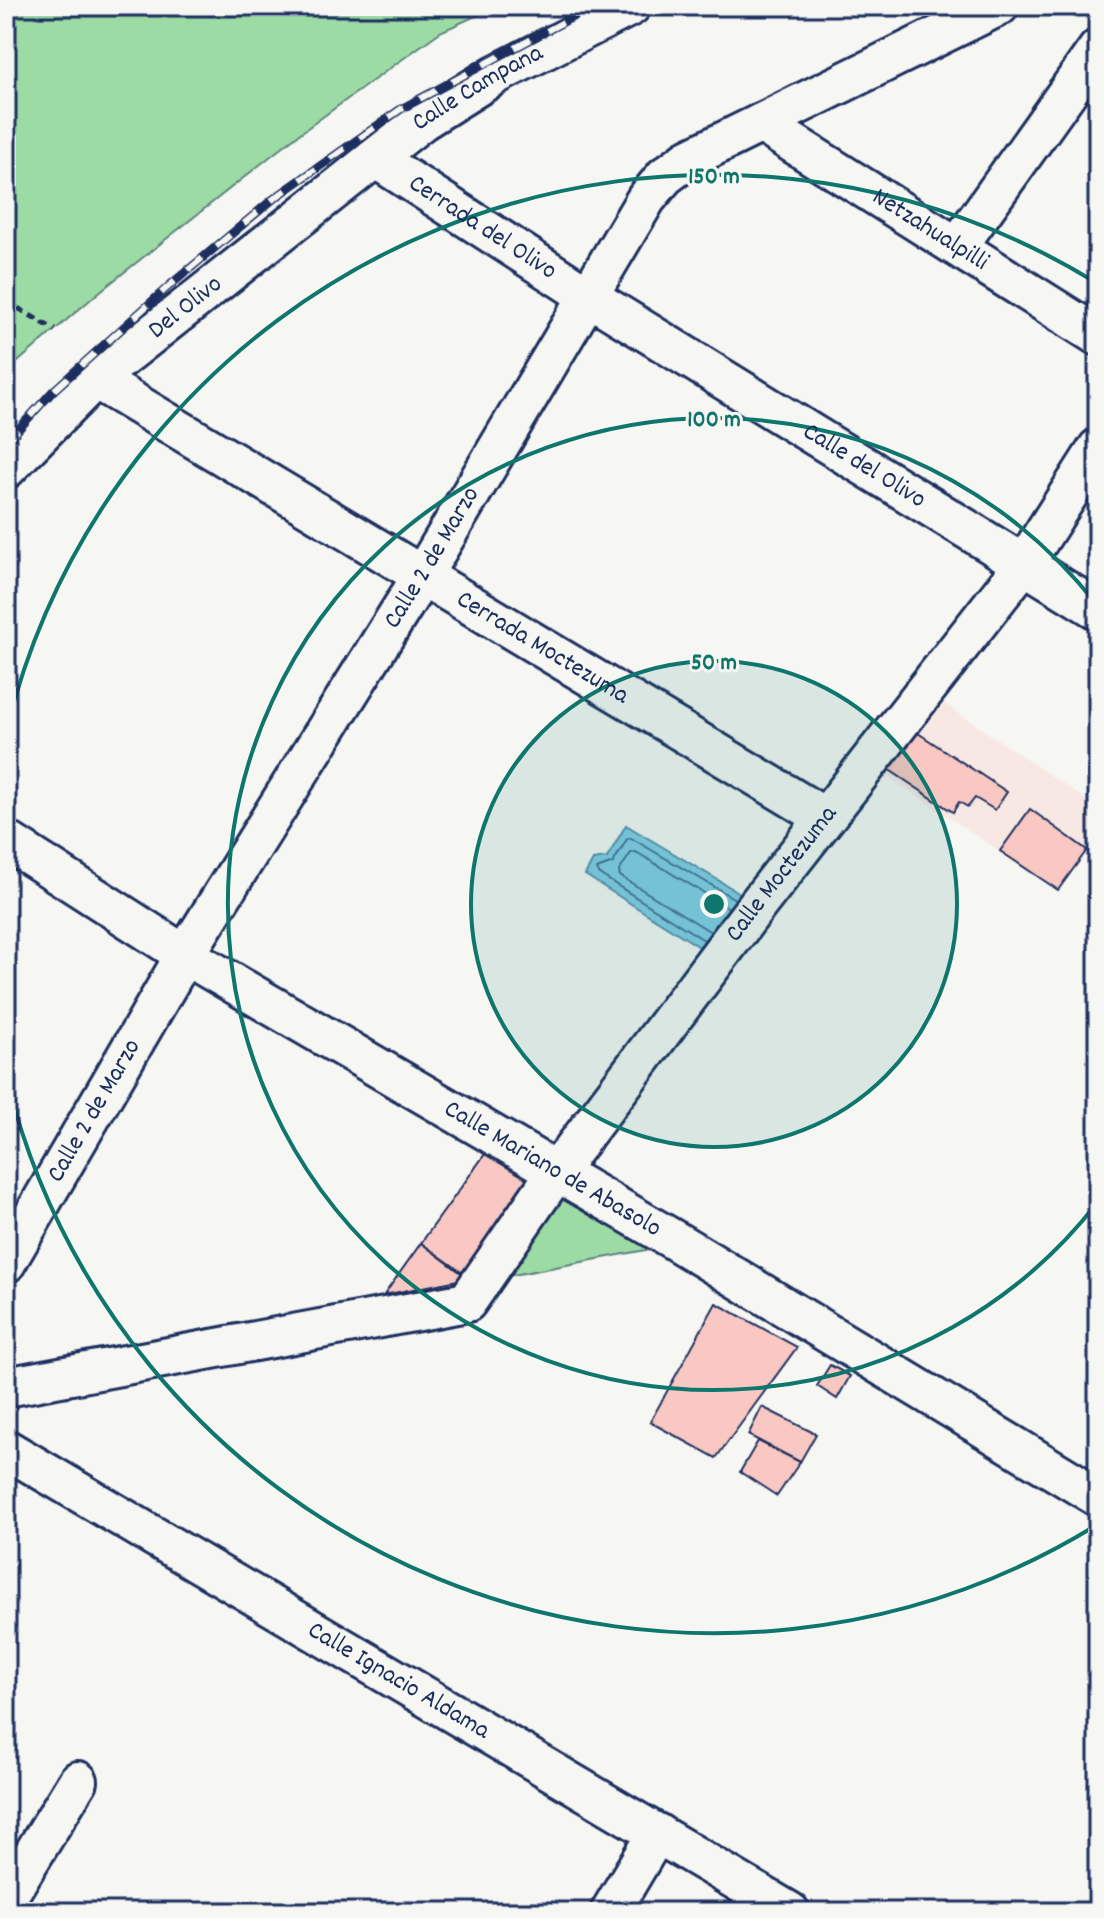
<svg xmlns="http://www.w3.org/2000/svg" width="1104" height="1918" font-family="Dekko,sans-serif">
  <rect width="100%" height="100%" fill="#f6f6f2"/>
  <filter id="ink" filterUnits="userSpaceOnUse"><feTurbulence type="fractalNoise" baseFrequency=".0125" numOctaves="2"/><feDisplacementMap in="SourceGraphic" scale="16" xChannelSelector="R" yChannelSelector="G"/><feConvolveMatrix kernelMatrix="1 2 1 2 8 2 1 2 1" color-interpolation-filters="sRGB"/></filter>
  <g filter="url(#ink)">
    <polygon fill="#f7e8e4" points="938,699 1098,808 1098,836 1058,890 884,774"/>
    <g fill="#9ddba4" stroke="#5c8581" stroke-width="2">
      <polygon points="6,6 498,6 440,32 295,137 98,293 6,372"/>
      <polygon points="564,1193 651,1249 497,1278"/>
    </g>
    <polygon fill="#83cde4" stroke="#598eae" stroke-width="2" points="626,825 758,904 717,958 585,875 593,860 607,858"/>
    <g fill="none" stroke-linecap="round" stroke-linejoin="round">
      <g stroke="#456e94" stroke-width="2">
        <polyline points="711,932 620,876 619,871 631,853 636,852 729,908"/>
        <polyline points="704,940 599,874 597,869 613,863 627,839 631,838 735,899"/>
      </g>
    </g>
    <g fill="#f9c8c3" stroke="#1b2f5e" stroke-width="2">
      <polygon points="915,731 1007,792 995,810 975,798 968,807 959,802 953,812 888,769"/>
      <polygon points="1030,809 1087,850 1058,890 1000,851"/>
      <polygon points="488,1150 536,1183 469,1277 421,1243"/>
      <polygon points="421,1243 468,1278 384,1295"/>
      <polygon points="716,1303 797,1347 716,1458 650,1422"/>
      <polygon points="830,1365 850,1376 837,1399 817,1386"/>
      <polygon points="762,1407 816,1434 800,1462 748,1435"/>
      <polygon points="758,1441 800,1462 777,1496 740,1472"/>
    </g>
    <g fill="none" stroke-linecap="round" stroke-linejoin="round">
      <defs>
        <g id="minor">
          <path id="s1" d="M761,123l337,213"/>
          <path id="s2" d="M375,158l213,138 510,314"/>
          <polyline points="958,246 1098,49"/>
          <path id="s3" d="M95,379l729,438"/>
          <path id="s4" d="M6,469l89,-90 327,-258 75,-47 134,-68"/>
          <path id="s5" d="M6,840l179,115 489,285 424,257"/>
          <path id="s6" d="M6,1263l179,-308 237,-379 224,-377 19,-23 23,-17 311,-153"/>
          <path id="s7" d="M6,1387l461,-85 90,-131 201,-267 266,-340 74,-116"/>
          <path id="s8" d="M6,1449l784,463"/>
          <polyline points="6,1899 78,1781"/>
          <polyline points="610,1912 657,1833"/>
        </g>
      </defs>
      <use href="#minor" stroke="#1b2f5e" stroke-width="44"/>
      <polyline stroke="#1b2f5e" stroke-width="5" stroke-dasharray="8 6" stroke-linecap="butt" points="6,301 55,330"/>
      <use href="#minor" stroke="#f6f6f2" stroke-width="38"/>
      <defs>
        <polyline id="rail" points="6,443 53,391 169,286 272,200 401,109 593,6"/>
      </defs>
      <use href="#rail" stroke="#1b2f5e" stroke-width="9"/>
      <use href="#rail" stroke="#f6f6f2" stroke-width="6" stroke-dasharray="18" stroke-linecap="butt"/>
    </g>
  </g>
  <circle cx="714" cy="904" r="243" fill="#0f766e" fill-opacity=".12"/>
  <g fill="none" stroke="#0f766e" stroke-width="4">
    <circle cx="714" cy="904" r="243"/>
    <path d="M1097 1203A486 486 0 1 1 1097 605"/>
    <path d="M1095 1526A729 729 0 0 1 7 1080M7 728A729 729 0 0 1 1095 282"/>
  </g>
  <g text-anchor="middle" dominant-baseline="central" stroke-width="6" stroke-linejoin="round" paint-order="stroke">
    <g font-size="26" fill="#1b2f5e" stroke="#f6f6f2">
      <text stroke="none"><textPath href="#s4" startOffset="608">Calle Campana</textPath></text>
      <text stroke="none"><textPath href="#s2" startOffset="128">Cerrada del Olivo</textPath></text>
      <text stroke="none"><textPath href="#s1" startOffset="200">Netzahualpilli</textPath></text>
      <text stroke="none"><textPath href="#s4" startOffset="242">Del Olivo</textPath></text>
      <text stroke="none"><textPath href="#s2" startOffset="578">Calle del Olivo</textPath></text>
      <text stroke="none"><textPath href="#s6" startOffset="824">Calle 2 de Marzo</textPath></text>
      <text stroke="none"><textPath href="#s3" startOffset="522">Cerrada Moctezuma</textPath></text>
      <text stroke="none"><textPath href="#s7" startOffset="1000">Calle Moctezuma</textPath></text>
      <text stroke="none"><textPath href="#s6" startOffset="176">Calle 2 de Marzo</textPath></text>
      <text stroke="none"><textPath href="#s5" startOffset="638">Calle Mariano de Abasolo</textPath></text>
      <text stroke="none"><textPath href="#s8" startOffset="456">Calle Ignacio Aldama</textPath></text>
    </g>
  </g>
  <circle cx="714" cy="904" r="12" fill="#0f766e" stroke="#f6f6f2" stroke-width="4"/>
  <g font-size="24" text-anchor="middle" font-weight="bold" fill="#0f766e" stroke="#f6f6f2" stroke-width="6" stroke-linejoin="round" paint-order="stroke">
    <text x="714" y="183">150 m</text>
    <text x="714" y="426">100 m</text>
    <text x="714" y="669">50 m</text>
  </g>
  <rect width="1104" height="1918" fill="none" stroke="#f6f6f2" stroke-width="32"/>
  <rect x="16" y="16" width="1072" height="1886" fill="none" stroke="#1b2f5e" stroke-width="3" filter="url(#ink)"/>
</svg>
